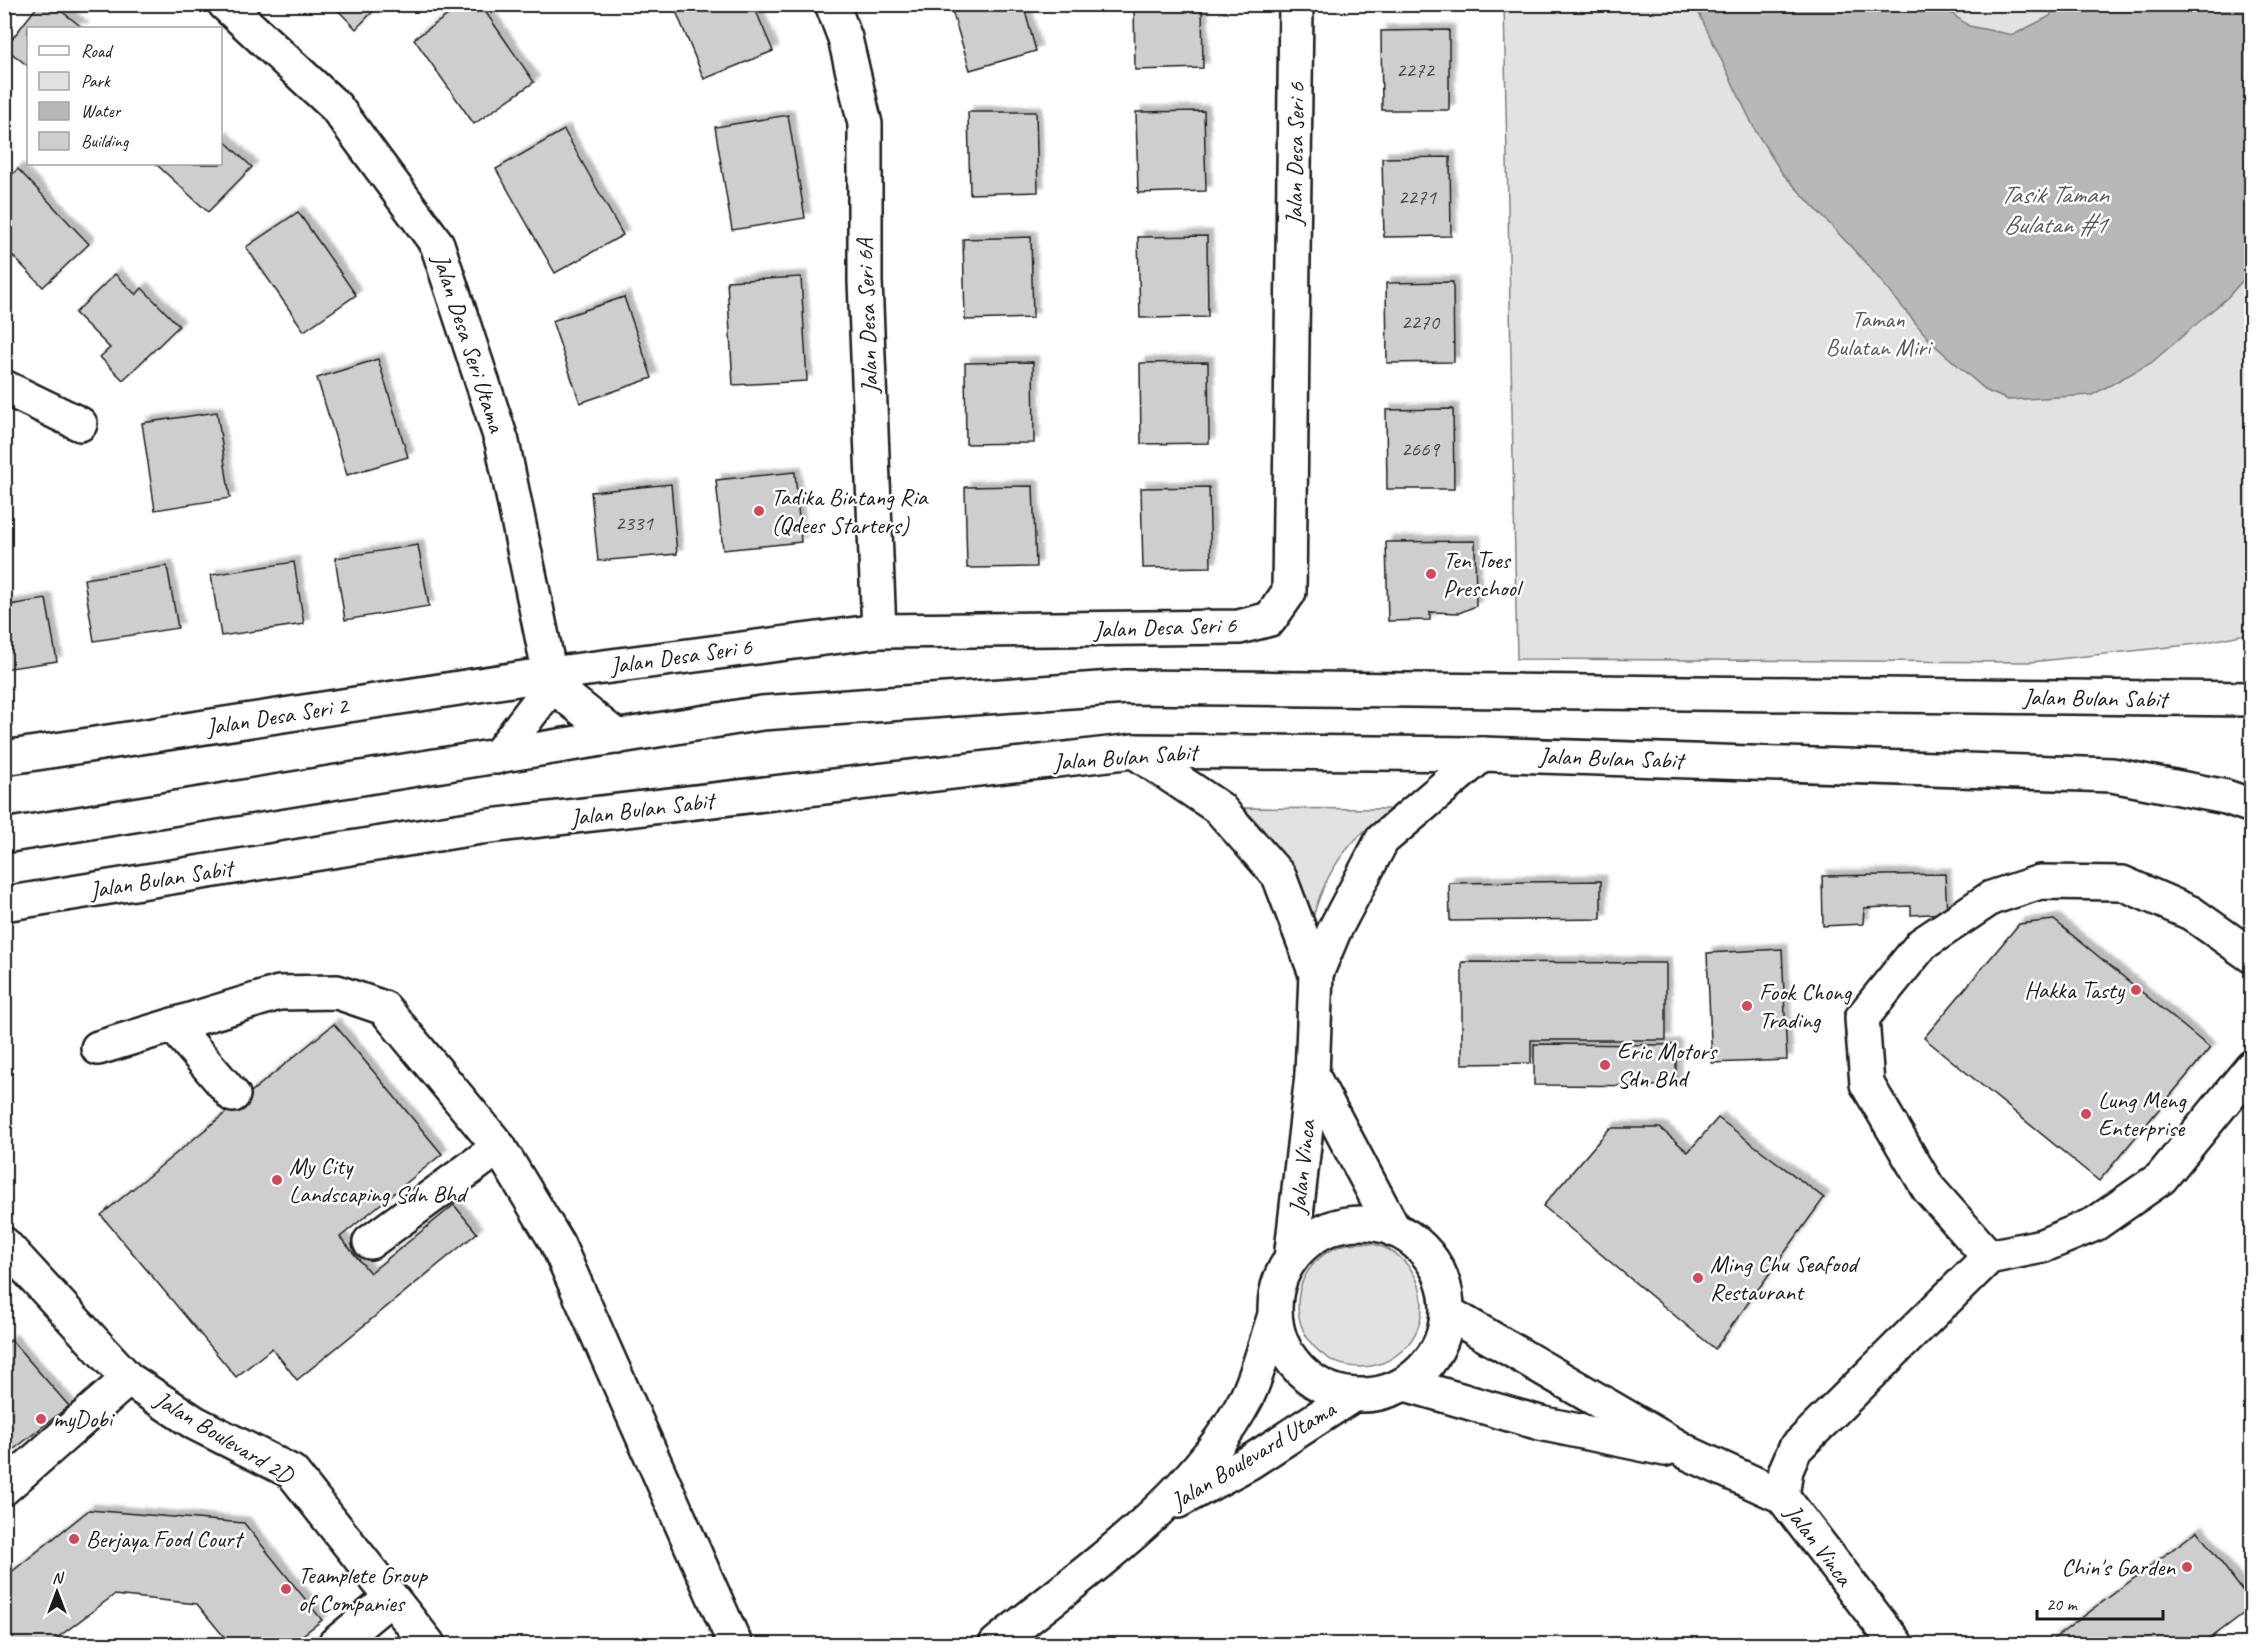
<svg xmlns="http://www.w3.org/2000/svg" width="2256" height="1649" font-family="Caveat,sans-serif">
  <defs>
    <filter id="shadow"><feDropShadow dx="5.5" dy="-5.5" stdDeviation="1.5" flood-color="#0004"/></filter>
  </defs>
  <rect width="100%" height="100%" fill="#fff"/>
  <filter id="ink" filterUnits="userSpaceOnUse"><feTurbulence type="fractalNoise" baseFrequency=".0167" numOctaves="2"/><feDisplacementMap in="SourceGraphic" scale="12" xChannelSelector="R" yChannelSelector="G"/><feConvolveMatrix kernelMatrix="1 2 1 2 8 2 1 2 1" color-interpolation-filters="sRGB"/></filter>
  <g filter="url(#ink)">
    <g fill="#e2e2e2" stroke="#7f7f7f" stroke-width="1.5">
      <polygon points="1504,5 2251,5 2251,633 2197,644 2031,662 1517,659"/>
      <path d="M1243,808l151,1c-45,28 -71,64 -83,117 -17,-53 -27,-79 -68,-118z"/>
      <circle cx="1360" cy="1305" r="62"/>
    </g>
    <polygon fill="#b8b8b8" stroke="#7a7a7a" stroke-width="1.5" points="1695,5 1940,5 1969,26 2013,35 2050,16 2056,5 2251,5 2251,271 2228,297 2151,363 2092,395 2008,400 1987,391 1932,343 1867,264 1782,173 1756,132"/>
    <g fill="#cecece" stroke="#1c1c1c" stroke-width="1.5" filter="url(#shadow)">
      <polygon points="39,4 52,4 83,28 28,28 28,66 5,48"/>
      <polygon points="332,4 380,4 356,29"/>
      <polygon points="464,4 480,4 534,82 474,124 414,39"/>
      <polygon points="673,4 753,4 773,51 704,79"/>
      <polygon points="950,4 1023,4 1036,51 970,70"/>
      <polygon points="1134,4 1202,4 1203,68 1135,70"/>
      <polygon points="1449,30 1449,110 1382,110 1381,31"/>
      <polygon points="1204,111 1206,191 1138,193 1136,112"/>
      <polygon points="968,112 1036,112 1038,192 970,194"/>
      <polygon points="788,115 805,218 732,230 715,127"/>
      <polygon points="564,130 623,235 555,273 496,169"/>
      <polygon points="220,137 252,167 208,212 156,164 220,164"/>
      <polygon points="1450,157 1451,236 1384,237 1382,158"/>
      <polygon points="18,169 89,244 43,287 4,247 4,182"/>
      <polygon points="298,212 356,295 304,331 246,247"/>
      <polygon points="1207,236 1208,317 1140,318 1138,237"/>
      <polygon points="1031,237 1033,318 965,320 963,239"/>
      <polygon points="115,274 136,295 142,288 179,326 123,380 100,357 110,348 75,313"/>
      <polygon points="801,277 807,381 733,385 727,281"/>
      <polygon points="1453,282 1454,362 1387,363 1386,283"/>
      <polygon points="624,297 652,378 580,403 552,321"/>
      <polygon points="378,359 408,457 347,475 317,378"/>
      <polygon points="1033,362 1034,443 966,444 965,363"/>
      <polygon points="1208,362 1209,443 1141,444 1140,363"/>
      <polygon points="1453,409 1454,489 1387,489 1386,410"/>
      <polygon points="217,412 230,498 155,510 142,423"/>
      <polygon points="795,472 801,542 723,550 716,480"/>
      <polygon points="671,484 677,554 598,561 591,492"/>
      <polygon points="1033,486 1036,567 967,568 965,487"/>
      <polygon points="1209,487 1211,567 1143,568 1141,488"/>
      <polygon points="1475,541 1476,606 1459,613 1430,612 1430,620 1388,621 1386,542"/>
      <polygon points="418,545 429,606 345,620 335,558"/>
      <polygon points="294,562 304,624 221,636 211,575"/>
      <polygon points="167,566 178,628 94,641 84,579"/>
      <polygon points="46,599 57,661 4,669 4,606"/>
      <polygon points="1945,874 1947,913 1911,915 1911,906 1864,908 1863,924 1823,926 1822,876"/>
      <polygon points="1601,881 1601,919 1450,921 1449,883"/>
      <polygon points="2054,920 2210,1048 2099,1181 1924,1038 2019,924"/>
      <polygon points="1782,949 1787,1060 1712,1063 1707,953"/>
      <polygon points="1462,962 1666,963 1666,1040 1531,1040 1531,1063 1462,1064"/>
      <polygon points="334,1024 442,1154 340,1237 370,1273 454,1205 477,1233 297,1380 272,1348 236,1377 101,1215"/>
      <polygon points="1534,1044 1676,1045 1676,1086 1534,1085"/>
      <polygon points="1718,1118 1824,1198 1715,1349 1543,1206 1610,1128 1660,1128 1688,1152"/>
      <polygon points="11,1340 69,1406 4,1457 4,1346"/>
      <polygon points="89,1510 244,1523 322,1620 291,1644 230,1644 197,1604 114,1595 49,1644 4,1644 4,1578"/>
      <polygon points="2197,1531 2252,1603 2252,1607 2203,1644 2047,1644"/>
    </g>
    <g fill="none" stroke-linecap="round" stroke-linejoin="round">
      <defs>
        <g id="minor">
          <polyline points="225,4 336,107 437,244 502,442 552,685 497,757"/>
          <polyline points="832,4 845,38 865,124 865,281 879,631"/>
          <polyline points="4,387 80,424"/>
          <polyline points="552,685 617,737"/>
          <polyline points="1134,751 1219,808 1279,876 1316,974"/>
          <polyline points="4,758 550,674 879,631 1239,627 1270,619 1289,592 1296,4"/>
          <polyline points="173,1025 233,1095"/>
          <polyline points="98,1048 279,993 337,992 384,1008 499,1147 557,1243 735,1644"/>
          <polyline points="1312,1075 1394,1230"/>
          <circle cx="1361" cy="1309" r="86"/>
          <polyline points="370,1242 499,1147"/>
          <polyline points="4,1244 128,1379 195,1423 292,1472 428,1644"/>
          <polyline points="1989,1257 1928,1188 1867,1084 1862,1018 1922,944 1991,898 2040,882 2122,883 2191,913 2252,956"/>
          <polyline points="1291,1259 1312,1075 1316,974 1334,931 1382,840 1483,754"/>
          <polyline points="1448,1313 1690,1454 1782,1496 1896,1644"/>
          <polyline points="1405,1384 1540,1423 1665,1449"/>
          <polyline points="4,1488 128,1379"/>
          <polyline points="1782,1496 1786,1470 1795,1449 1989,1257 2042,1246 2095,1224 2161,1178 2252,1067"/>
          <polyline points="1178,1501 1250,1462 1353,1395"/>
          <polyline points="335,1644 391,1598"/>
          <path d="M996,1644c88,-72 197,-144 251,-247 12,-25 19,-56 28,-82"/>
        </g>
        <g id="major">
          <polyline points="4,836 762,713 1127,687 2252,699"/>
          <polyline points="4,904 481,827 1134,751 1483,754 2112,775 2226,797 2252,806"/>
        </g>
      </defs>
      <use href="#minor" stroke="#1c1c1c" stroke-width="38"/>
      <use href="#major" stroke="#1c1c1c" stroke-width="38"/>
      <use href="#minor" stroke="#fff" stroke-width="33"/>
      <use href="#major" stroke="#fff" stroke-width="33"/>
    </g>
  </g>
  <g fill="#d1495b" stroke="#fff" stroke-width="2">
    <circle cx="759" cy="511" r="6"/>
    <circle cx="1431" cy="574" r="6"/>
    <circle cx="2136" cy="990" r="6"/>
    <circle cx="1747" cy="1006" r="6"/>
    <circle cx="1605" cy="1065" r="6"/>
    <circle cx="2086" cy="1114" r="6"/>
    <circle cx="277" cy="1180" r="6"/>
    <circle cx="1698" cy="1278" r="6"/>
    <circle cx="41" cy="1419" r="6"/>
    <circle cx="74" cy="1539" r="6"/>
    <circle cx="2187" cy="1567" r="6"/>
    <circle cx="286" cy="1589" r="6"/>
  </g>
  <g text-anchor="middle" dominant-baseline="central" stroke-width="5" stroke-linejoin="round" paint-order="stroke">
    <g font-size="21" fill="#484848">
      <text x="1415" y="70">2272</text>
      <text x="1417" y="197">2271</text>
      <text x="1420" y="322">2270</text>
      <text x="1420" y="449">2669</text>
      <text x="634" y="523">2331</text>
    </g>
    <g font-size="24" fill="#1c1c1c" stroke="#fff">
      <text transform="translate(1295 154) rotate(-89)">Jalan Desa Seri 6</text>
      <text transform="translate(867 316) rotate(-92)">Jalan Desa Seri 6A</text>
      <text transform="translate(469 343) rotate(72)">Jalan Desa Seri Utama</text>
      <text transform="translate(1165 627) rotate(-2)">Jalan Desa Seri 6</text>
      <text transform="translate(681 656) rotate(-8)">Jalan Desa Seri 6</text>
      <text transform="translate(2095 698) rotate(1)">Jalan Bulan Sabit</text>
      <text transform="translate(277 716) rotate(-9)">Jalan Desa Seri 2</text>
      <text transform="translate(1125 757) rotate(-4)">Jalan Bulan Sabit</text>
      <text transform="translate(1611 758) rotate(2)">Jalan Bulan Sabit</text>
      <text transform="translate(642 809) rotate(-7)">Jalan Bulan Sabit</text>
      <text transform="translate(161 879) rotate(-9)">Jalan Bulan Sabit</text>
      <text transform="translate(1302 1167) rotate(-84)">Jalan Vinca</text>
      <text transform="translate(224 1437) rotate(31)">Jalan Boulevard 2D</text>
      <text transform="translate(1253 1455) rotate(-31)">Jalan Boulevard Utama</text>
      <text transform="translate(1819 1545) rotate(53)">Jalan Vinca</text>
    </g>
    <g font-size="24" fill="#575757" stroke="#fff">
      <text x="1878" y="319">Taman<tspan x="1878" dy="28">Bulatan Miri</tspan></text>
    </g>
    <g font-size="24" fill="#1c1c1c" stroke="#fff" text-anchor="start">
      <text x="771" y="497">Tadika Bintang Ria<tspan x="771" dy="28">(Qdees Starters)</tspan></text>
      <text x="1443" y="560">Ten Toes<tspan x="1443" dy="28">Preschool</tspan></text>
      <text x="2124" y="990" text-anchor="end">Hakka Tasty</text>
      <text x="1759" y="992">Fook Chong<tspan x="1759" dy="28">Trading</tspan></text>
      <text x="1617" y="1051">Eric Motors<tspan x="1617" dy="28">Sdn Bhd</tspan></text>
      <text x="2098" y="1100">Lung Meng<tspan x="2098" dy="28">Enterprise</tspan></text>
      <text x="289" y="1166">My City<tspan x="289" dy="28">Landscaping Sdn Bhd</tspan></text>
      <text x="1710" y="1264">Ming Chu Seafood<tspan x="1710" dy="28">Restaurant</tspan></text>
      <text x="53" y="1419">myDobi</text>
      <text x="86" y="1539">Berjaya Food Court</text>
      <text x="2175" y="1567" text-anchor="end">Chin's Garden</text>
      <text x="298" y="1575">Teamplete Group<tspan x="298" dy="28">of Companies</tspan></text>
    </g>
    <g font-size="26" font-style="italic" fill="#5a5a5a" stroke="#fff">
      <text x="2054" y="194">Tasik Taman<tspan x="2054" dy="30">Bulatan #1</tspan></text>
    </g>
  </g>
  <rect width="2256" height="1649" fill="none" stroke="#fff" stroke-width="24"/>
  <rect x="12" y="12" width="2232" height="1625" fill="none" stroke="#1c1c1c" stroke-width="2" filter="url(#ink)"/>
  <rect x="27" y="27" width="195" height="138" fill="#ffffff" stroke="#a4a4a4" stroke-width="1.5"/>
  <rect x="39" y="46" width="30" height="9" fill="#ffffff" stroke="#a4a4a4" stroke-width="1.5"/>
  <text x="81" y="57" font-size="18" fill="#1c1c1c">Road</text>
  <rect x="39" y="72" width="30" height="18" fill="#e2e2e2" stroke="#a4a4a4" stroke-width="1.5"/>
  <text x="81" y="87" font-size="18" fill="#1c1c1c">Park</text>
  <rect x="39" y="102" width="30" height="18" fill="#b8b8b8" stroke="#a4a4a4" stroke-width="1.5"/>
  <text x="81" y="117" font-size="18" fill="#1c1c1c">Water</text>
  <rect x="39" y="132" width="30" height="18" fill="#cecece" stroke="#a4a4a4" stroke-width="1.5"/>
  <text x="81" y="147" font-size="18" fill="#1c1c1c">Building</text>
  <g transform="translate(57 1592)" stroke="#ffffff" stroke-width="4.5" paint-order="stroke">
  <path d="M0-4.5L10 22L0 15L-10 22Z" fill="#1c1c1c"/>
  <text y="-9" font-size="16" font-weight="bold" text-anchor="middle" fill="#1c1c1c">N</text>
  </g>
  <path d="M2037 1610v9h126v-9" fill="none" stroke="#1c1c1c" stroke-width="3"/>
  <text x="2046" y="1610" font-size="18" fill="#1c1c1c" stroke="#ffffff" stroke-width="4.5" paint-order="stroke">20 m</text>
</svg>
